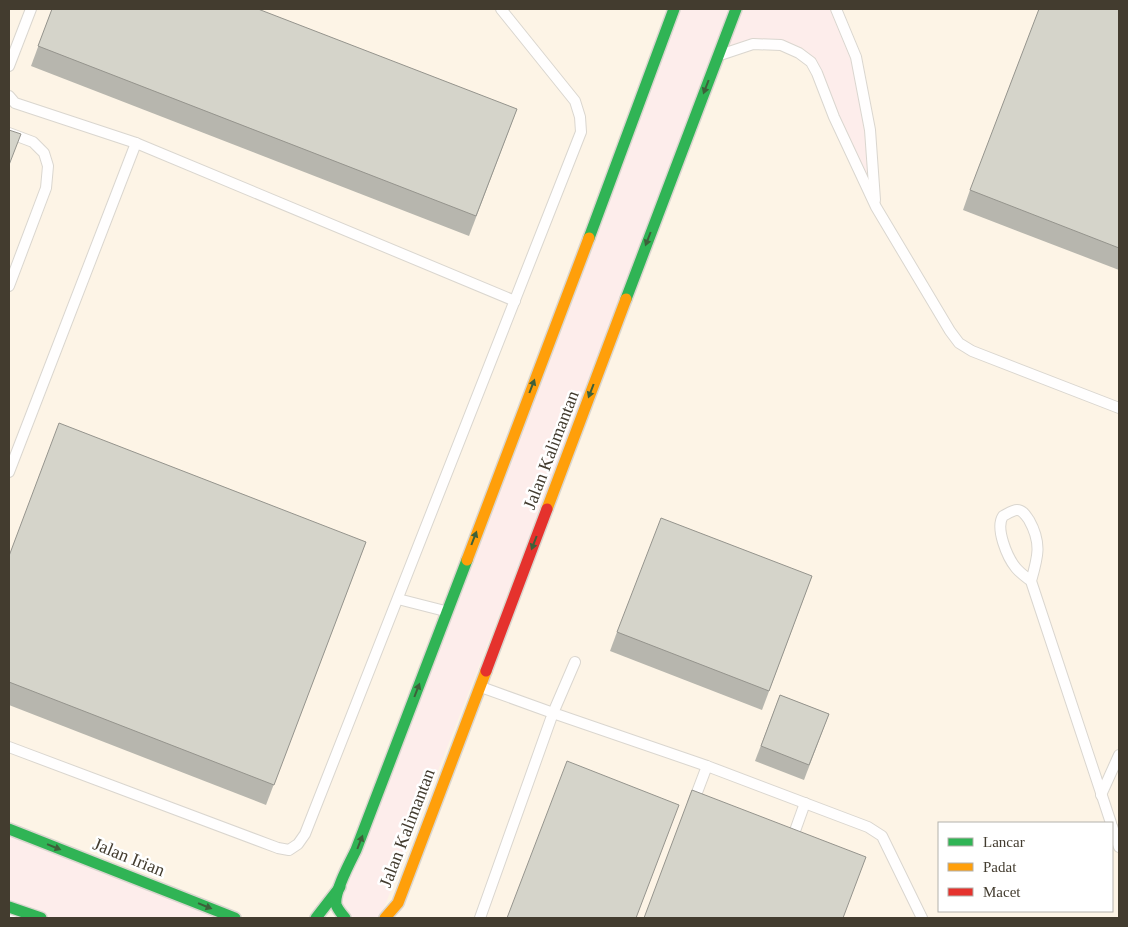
<svg xmlns="http://www.w3.org/2000/svg" width="1128" height="927" font-family="'Times New Roman',serif">
  <rect width="100%" height="100%" fill="#fcf9f6"/>
  <path fill="#fdf4e6" fill-rule="evenodd" d="M9,9h1110v909h-1099l-11,-4zM939,823h173v88h-173z"/>
  <g fill="#fdedeb">
    <polygon points="674,9 836,9 856,57 876,207 817,73 799,53 753,44 719,55 380,918 345,918 337,896"/>
    <polygon points="9,829 235,918 41,918 9,907"/>
  </g>
  <g fill="none" stroke-linecap="round" stroke-linejoin="round">
    <defs>
      <g id="lane">
        <polyline points="836,9 856,57 870,130 875,200"/>
        <polyline points="723,54 753,44 781,45 799,53 811,62 817,73 834,117 876,207 950,331 959,343 972,351 1119,408"/>
        <polyline points="9,66 31,9"/>
        <polyline points="9,96 15,103 136,143 515,301"/>
        <polyline points="9,133 33,142 44,153 48,166 46,188 9,286"/>
        <polyline points="9,472 136,143"/>
        <path d="M1031,581c7,-24 11,-38 -2,-61 -3,-4 -6,-10 -12,-10 -4,0 -10,4 -14,6 -8,12 4,41 13,52 4,5 10,9 15,13l80,242"/>
        <polyline points="398,599 445,611"/>
        <polyline points="575,662 553,713 707,766 868,827 882,836 922,918"/>
        <polyline points="9,747 278,848 289,850 298,844 305,834 581,132 580,117 575,101 501,9"/>
        <polyline points="1101,795 1119,755"/>
        <polyline points="693,803 707,766"/>
        <polyline points="1112,826 1119,847"/>
        <polyline points="791,842 805,803"/>
        <polyline points="480,918 553,713 481,687"/>
      </g>
      <g id="fast">
        <polyline points="589,238 674,9"/>
        <polyline points="626,299 736,9"/>
        <polyline points="9,829 235,918"/>
        <polyline points="9,907 41,918"/>
        <polyline points="316,918 340,887"/>
        <path d="M345,918c-3,-4 -8,-9 -9,-14 -2,-12 14,-42 20,-54l111,-290"/>
      </g>
      <g id="slow">
        <polyline points="547,509 626,299"/>
        <polyline points="467,560 589,238"/>
        <polyline points="385,918 398,903 486,671"/>
      </g>
      <polyline id="jam" points="486,671 547,509"/>
    </defs>
    <use href="#lane" stroke="#dad6cf" stroke-width="12"/>
    <use href="#fast" stroke="#dad6cf" stroke-width="14"/>
    <use href="#slow" stroke="#dad6cf" stroke-width="14"/>
    <use href="#jam" stroke="#dad6cf" stroke-width="14"/>
    <use href="#lane" stroke="#fffefe" stroke-width="10"/>
    <use href="#fast" stroke="#30b455" stroke-width="11"/>
    <use href="#slow" stroke="#ff9f0a" stroke-width="11"/>
    <use href="#jam" stroke="#e5322d" stroke-width="11"/>
  </g>
  <g fill="#b7b6ae">
    <polygon points="52,9 517,109 469,236 31,66"/>
    <polygon points="1119,9 1119,270 963,210 970,190"/>
    <polygon points="366,542 266,805 9,705 9,556"/>
    <polygon points="812,576 762,710 610,651 617,632"/>
    <polygon points="780,695 829,714 804,780 755,761"/>
  </g>
  <g fill="#d5d4ca" stroke="#95948d">
    <polygon points="52,9 258,9 517,109 476,216 38,46"/>
    <polygon points="1039,9 1119,9 1119,248 970,190"/>
    <polygon points="9,130 21,134 9,165"/>
    <polygon points="59,423 366,542 274,785 9,682 9,556"/>
    <polygon points="661,518 812,576 769,691 617,632"/>
    <polygon points="780,695 829,714 809,765 761,746"/>
    <polygon points="567,761 679,805 636,918 507,918"/>
    <polygon points="692,790 866,857 843,918 644,918"/>
  </g>
  <defs><path id="oneway-solid" d="M-6-.8H1V-3.2L6.5 0L1 3.2V.8H-6Z" transform="scale(1.25)"/></defs>
  <g fill="#3d603a">
    <use href="#oneway-solid" transform="translate(706 87) rotate(111)"/>
    <use href="#oneway-solid" transform="translate(648 239) rotate(111)"/>
    <use href="#oneway-solid" transform="translate(532 386) rotate(-69)"/>
    <use href="#oneway-solid" transform="translate(591 391) rotate(111)"/>
    <use href="#oneway-solid" transform="translate(474 538) rotate(-69)"/>
    <use href="#oneway-solid" transform="translate(534 543) rotate(111)"/>
    <use href="#oneway-solid" transform="translate(417 690) rotate(-69)"/>
    <use href="#oneway-solid" transform="translate(360 842) rotate(-69)"/>
    <use href="#oneway-solid" transform="translate(54 847) rotate(22)"/>
    <use href="#oneway-solid" transform="translate(205 906) rotate(22)"/>
  </g>
  <g text-anchor="middle" dominant-baseline="central" stroke-width="5" stroke-linejoin="round" paint-order="stroke">
    <g font-size="18" fill="#433c2f" stroke="#fff">
      <text transform="translate(551 450) rotate(-69)">Jalan Kalimantan</text>
      <text transform="translate(407 828) rotate(-69)">Jalan Kalimantan</text>
      <text transform="translate(129 857) rotate(22)">Jalan Irian</text>
    </g>
  </g>
  <rect width="1128" height="927" fill="none" stroke="#433c2f" stroke-width="20"/>
  <rect x="938" y="822" width="175" height="90" fill="#ffffff" stroke="#b4b1ac"/>
  <rect x="948" y="838" width="25" height="8" fill="#30b455" stroke="#b4b1ac"/>
  <text x="983" y="847" font-size="15" fill="#433c2f">Lancar</text>
  <rect x="948" y="863" width="25" height="8" fill="#ff9f0a" stroke="#b4b1ac"/>
  <text x="983" y="872" font-size="15" fill="#433c2f">Padat</text>
  <rect x="948" y="888" width="25" height="8" fill="#e5322d" stroke="#b4b1ac"/>
  <text x="983" y="897" font-size="15" fill="#433c2f">Macet</text>
</svg>
